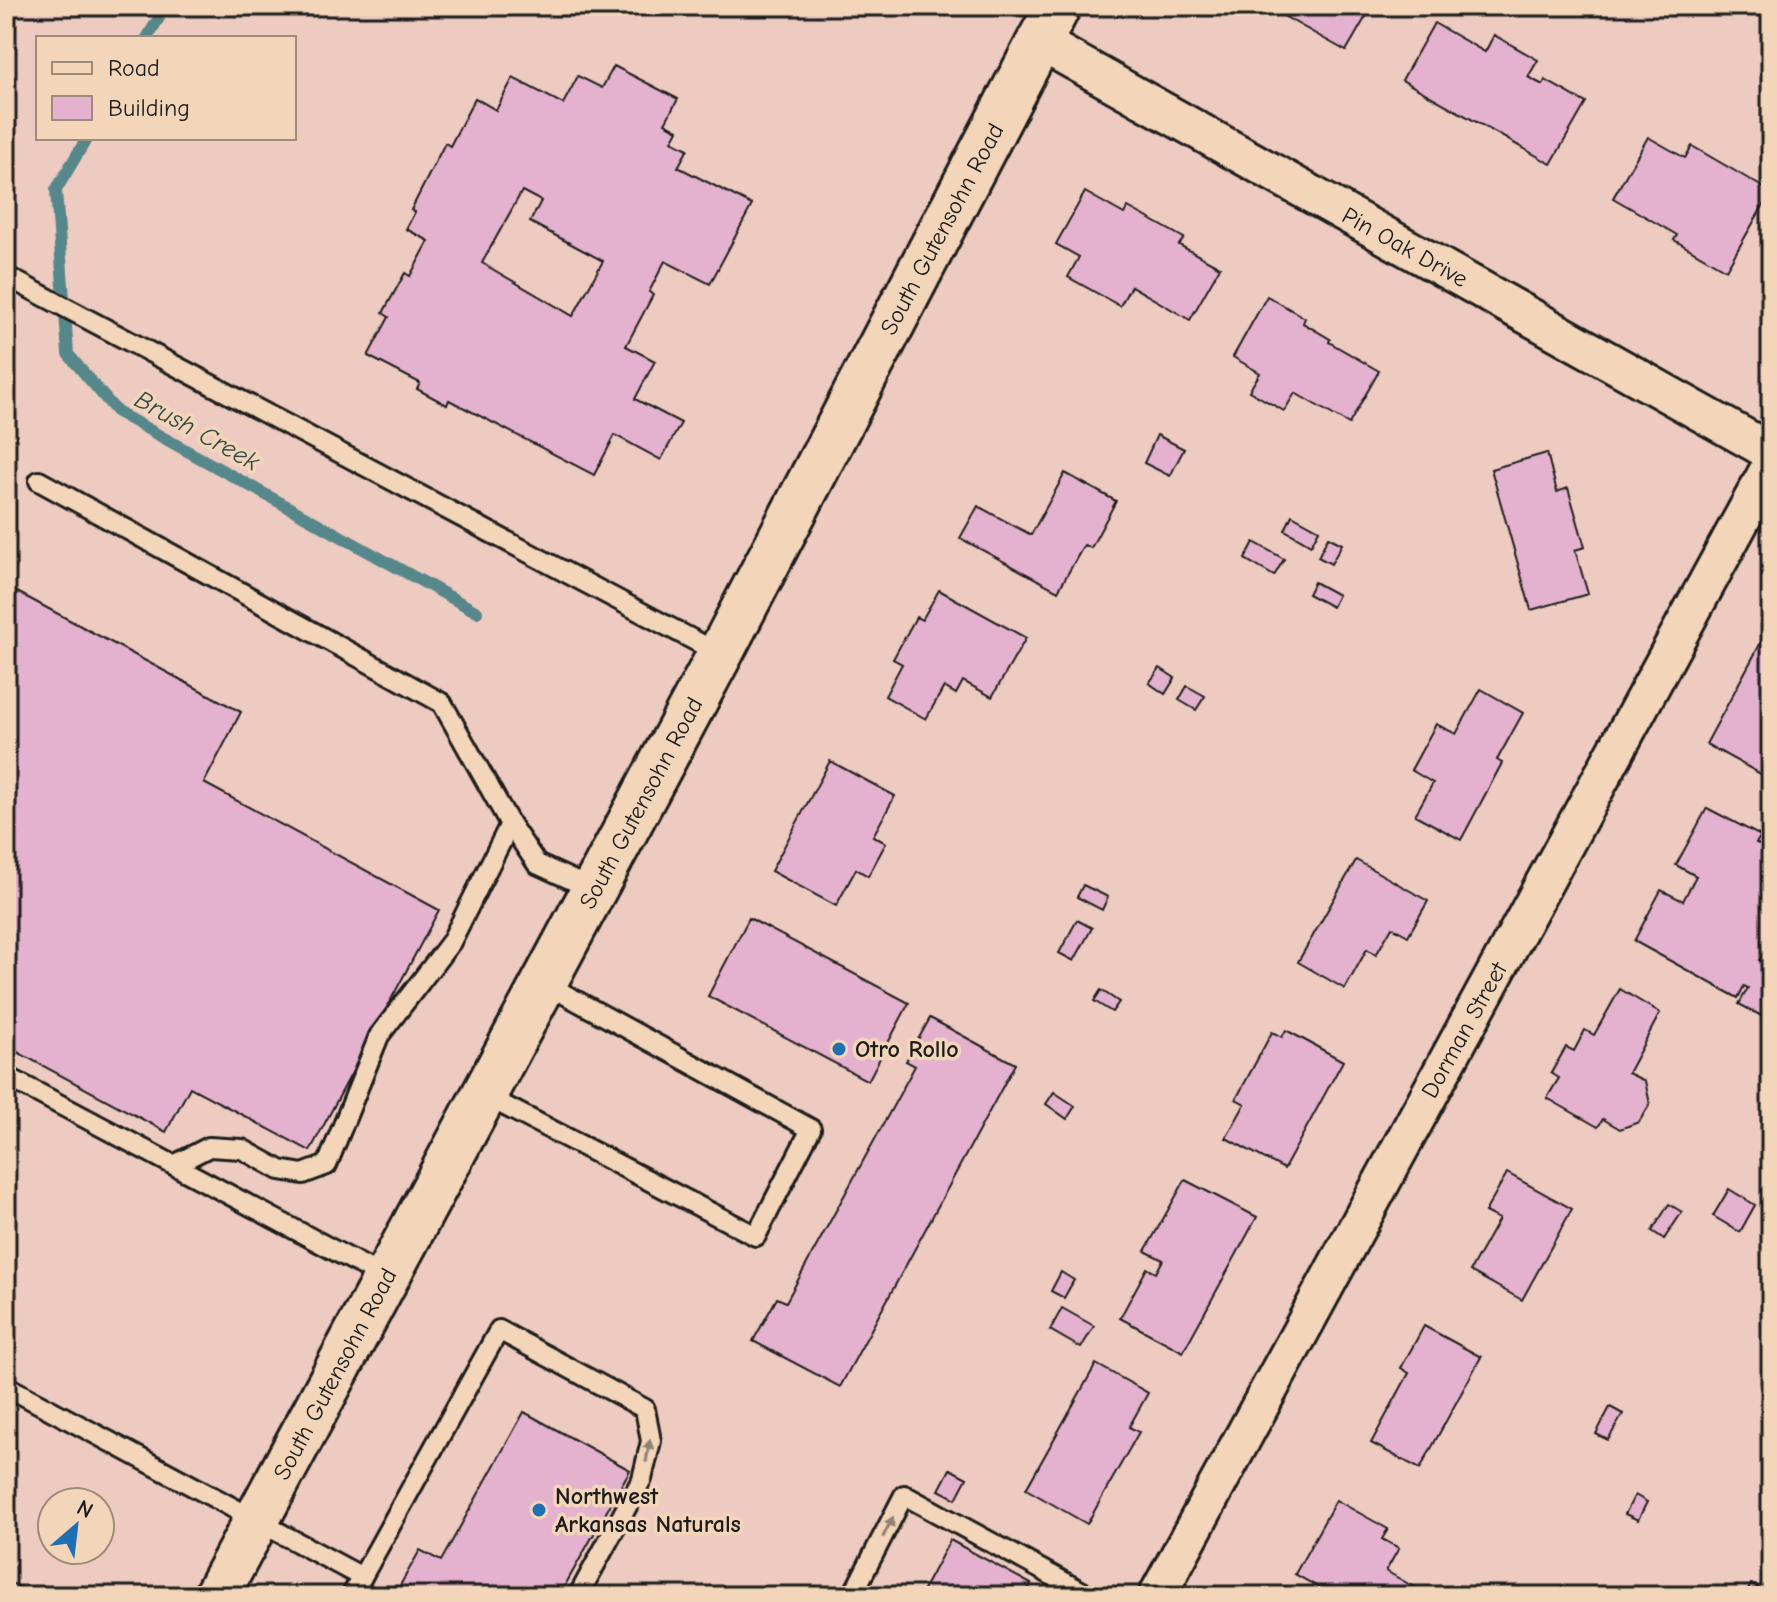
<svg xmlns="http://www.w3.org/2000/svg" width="1777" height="1602" font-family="'Comic Neue',sans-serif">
  <rect width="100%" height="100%" fill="#eecbc0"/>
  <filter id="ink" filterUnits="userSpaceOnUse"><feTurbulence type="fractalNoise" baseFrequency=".0125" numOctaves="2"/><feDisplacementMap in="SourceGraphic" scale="16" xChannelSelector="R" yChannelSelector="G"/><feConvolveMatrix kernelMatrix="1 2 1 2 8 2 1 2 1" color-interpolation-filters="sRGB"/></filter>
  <g filter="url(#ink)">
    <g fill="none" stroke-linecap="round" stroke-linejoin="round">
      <g stroke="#56878a" stroke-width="12">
        <polyline points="147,38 166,6"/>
        <polyline points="87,138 56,190 68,354 117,412 477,612"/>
      </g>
    </g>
    <g fill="#e4b2cf" stroke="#1c1c1c" stroke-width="2" fill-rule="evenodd">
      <polygon points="1266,6 1372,6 1346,51"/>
      <polygon points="1434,23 1485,52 1494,35 1538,60 1528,77 1543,85 1545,80 1586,103 1551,164 1402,80"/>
      <path d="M614,66l64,33 -13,24 13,7 -6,11 16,8 -10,18 74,38 -42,79 -45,-23 -16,31 4,3 -27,51 29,15 -20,38 46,24 -20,37 -46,-25 -21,40 -145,-75 -2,5 -30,-16 3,-6 -52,-27 21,-39 -6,-4 22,-40 5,3 19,-35 -23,-12 9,-17 -4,-2 34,-67 5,3 25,-48 21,12 17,-32 50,26 15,-28 24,12zM522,191l19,10 -11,21 73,39 -30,55 -91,-53z"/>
      <polygon points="1648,137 1685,158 1692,146 1771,192 1726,270 1674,240 1677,235 1613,198"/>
      <polygon points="1085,192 1124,214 1128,207 1184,238 1179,245 1220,267 1190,320 1131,286 1120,306 1068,277 1079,257 1056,244"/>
      <polygon points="1267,296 1305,318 1303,323 1330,339 1329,342 1379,371 1349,424 1295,393 1284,411 1249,391 1260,373 1233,357"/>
      <polygon points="1157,435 1184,449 1170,476 1144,463"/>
      <polygon points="1547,453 1557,492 1568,488 1585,547 1575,550 1588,594 1531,610 1491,469"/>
      <polygon points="1065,473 1116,501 1091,548 1084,545 1058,591 960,538 978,506 1031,535"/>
      <polygon points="1292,515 1319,530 1311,545 1285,530"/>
      <polygon points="1328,537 1342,544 1331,564 1318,557"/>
      <polygon points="1254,542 1284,559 1274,576 1245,559"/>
      <polygon points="1314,582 1338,595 1332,607 1308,594"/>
      <polygon points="6,586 241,712 204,783 439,910 310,1151 190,1087 166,1132 6,1046"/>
      <polygon points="939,590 1026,638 992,697 963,681 956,694 944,687 926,719 885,696 902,664 893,659 916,617 922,620"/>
      <polygon points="1771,624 1771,772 1768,778 1706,744"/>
      <polygon points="1160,668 1175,678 1165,694 1149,683"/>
      <polygon points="1187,686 1205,696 1196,710 1179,700"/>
      <polygon points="1481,689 1523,713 1497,760 1502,763 1461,840 1415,815 1433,783 1411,770 1436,724 1456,734"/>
      <polygon points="830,761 895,796 873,836 886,843 868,876 856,869 836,906 771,871"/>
      <polygon points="1707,808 1761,836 1756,843 1771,851 1771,937 1759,960 1771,966 1771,1021 1739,1004 1748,988 1744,986 1738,998 1634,941 1661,890 1683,901 1696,876 1676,865"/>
      <polygon points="1356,860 1428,901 1408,936 1392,927 1376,955 1367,949 1345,989 1298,962"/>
      <polygon points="1083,885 1108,897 1102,910 1077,897"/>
      <polygon points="749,918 909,1003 868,1081 708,996"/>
      <polygon points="1077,920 1092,928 1074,961 1059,953"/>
      <polygon points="1620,989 1660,1013 1628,1073 1645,1081 1650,1104 1639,1122 1620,1129 1603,1119 1598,1127 1547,1098 1559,1078 1551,1073 1566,1047 1574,1051 1585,1030 1594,1035"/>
      <polygon points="1101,990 1119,1002 1112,1012 1094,1001"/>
      <polygon points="930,1018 1015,1064 840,1387 753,1341 777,1298 786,1302 915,1066 906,1061"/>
      <polygon points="1286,1030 1343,1061 1284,1169 1226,1138 1245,1104 1236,1099 1272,1032 1282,1037"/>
      <polygon points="1054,1092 1075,1106 1067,1119 1046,1104"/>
      <polygon points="1507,1173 1572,1209 1522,1300 1470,1271 1499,1219 1485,1212"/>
      <polygon points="1185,1180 1257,1217 1183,1352 1120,1318 1147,1268 1156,1273 1163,1260 1145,1251"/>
      <polygon points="1729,1189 1755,1205 1740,1232 1713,1216"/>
      <polygon points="1669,1204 1682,1212 1664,1239 1652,1231"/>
      <polygon points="1061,1272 1074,1280 1064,1298 1051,1291"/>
      <polygon points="1062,1308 1094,1326 1081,1348 1050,1330"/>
      <polygon points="1424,1326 1481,1357 1420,1469 1371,1443 1409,1373 1401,1368"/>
      <polygon points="1096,1364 1148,1393 1129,1427 1139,1432 1087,1524 1026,1489"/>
      <polygon points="1610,1407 1623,1414 1608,1440 1596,1434"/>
      <polygon points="524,1412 630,1470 559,1596 394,1596 420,1550 441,1561"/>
      <polygon points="950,1469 967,1478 956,1499 939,1490"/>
      <polygon points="1635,1495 1647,1502 1638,1520 1625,1514"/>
      <polygon points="1336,1500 1388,1529 1382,1539 1399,1548 1386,1571 1419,1590 1415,1596 1334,1596 1295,1574"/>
      <polygon points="950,1540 1031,1584 1025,1596 920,1596"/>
      <polygon points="6,1580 24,1590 21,1596 6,1596"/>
      <polygon points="1751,1584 1770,1594 1771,1592 1771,1596 1745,1596"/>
    </g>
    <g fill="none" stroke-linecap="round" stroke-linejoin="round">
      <defs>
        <g id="lane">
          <polyline points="6,276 720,654"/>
          <polyline points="39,481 442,703 510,824 537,864 594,890"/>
          <polyline points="6,1076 386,1278"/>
          <polyline points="484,1095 756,1236 811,1129 544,983"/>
          <polyline points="174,1165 209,1147 242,1149 280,1170 303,1174 327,1165 379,1036 451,942 510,824"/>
          <polyline points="6,1386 362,1577 499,1330 645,1409 651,1441 642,1479 578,1596"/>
          <polyline points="351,1596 362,1577"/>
          <polyline points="852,1596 904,1495 1090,1596"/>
        </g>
        <g id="street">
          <polyline points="1040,42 1771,452"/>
          <polyline points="1157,1596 1771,465"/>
        </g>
        <polyline id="secondary" points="216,1596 720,654 1058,6"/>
      </defs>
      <use href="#lane" stroke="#1c1c1c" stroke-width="24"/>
      <use href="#street" stroke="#1c1c1c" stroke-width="42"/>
      <use href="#secondary" stroke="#1c1c1c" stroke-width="50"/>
      <use href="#lane" stroke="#f3d6b9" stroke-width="18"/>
      <use href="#street" stroke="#f3d6b9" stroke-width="36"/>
      <use href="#secondary" stroke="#f3d6b9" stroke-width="44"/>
    </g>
    <defs><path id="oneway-solid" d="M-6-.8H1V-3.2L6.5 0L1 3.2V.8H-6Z" transform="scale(2)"/></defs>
    <g fill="#928272">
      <use href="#oneway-solid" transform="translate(648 1451) rotate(-80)"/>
      <use href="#oneway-solid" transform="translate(888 1527) rotate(-63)"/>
    </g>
  </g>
  <g fill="#1f6fb2" stroke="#f3d6b9" stroke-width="3">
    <circle cx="839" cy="1049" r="8"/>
    <circle cx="539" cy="1510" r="8"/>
  </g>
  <g text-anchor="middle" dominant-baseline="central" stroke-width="7" stroke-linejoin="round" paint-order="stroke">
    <g font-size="24" fill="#1c1c1c" stroke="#f3d6b9">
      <text transform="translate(942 229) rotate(-62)">South Gutensohn Road</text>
      <text transform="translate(1405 247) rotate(29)">Pin Oak Drive</text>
      <text transform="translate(641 803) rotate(-62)">South Gutensohn Road</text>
      <text transform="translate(1464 1030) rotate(-61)">Dorman Street</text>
      <text transform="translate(335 1374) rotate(-62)">South Gutensohn Road</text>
    </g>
    <g font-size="24" font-weight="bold" fill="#1c1c1c" stroke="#f3d6b9" text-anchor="start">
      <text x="855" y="1049">Otro Rollo</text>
      <text x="555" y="1496">Northwest<tspan x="555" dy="28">Arkansas Naturals</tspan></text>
    </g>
    <g font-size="26" font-style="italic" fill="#34484a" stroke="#f3d6b9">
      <text transform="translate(197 431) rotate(29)">Brush Creek</text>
    </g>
  </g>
  <rect width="1777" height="1602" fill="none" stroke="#f3d6b9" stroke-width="32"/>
  <rect x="16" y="16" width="1745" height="1570" fill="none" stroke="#1c1c1c" stroke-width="3" filter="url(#ink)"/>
  <rect x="36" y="36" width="260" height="104" fill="#f3d6b9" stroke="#9d8c7a" stroke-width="2"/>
  <rect x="52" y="62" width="40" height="12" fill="#f3d6b9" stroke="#9d8c7a" stroke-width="2"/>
  <text x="108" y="76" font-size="24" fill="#1c1c1c">Road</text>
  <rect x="52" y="96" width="40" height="24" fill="#e4b2cf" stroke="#9d8c7a" stroke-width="2"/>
  <text x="108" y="116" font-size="24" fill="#1c1c1c">Building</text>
  <g transform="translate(76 1526) rotate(28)"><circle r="38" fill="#f3d6b9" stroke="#9d8c7a" stroke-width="2"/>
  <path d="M0-6L14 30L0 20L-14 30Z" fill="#1f6fb2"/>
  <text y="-12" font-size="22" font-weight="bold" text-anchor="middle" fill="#1c1c1c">N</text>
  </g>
</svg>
